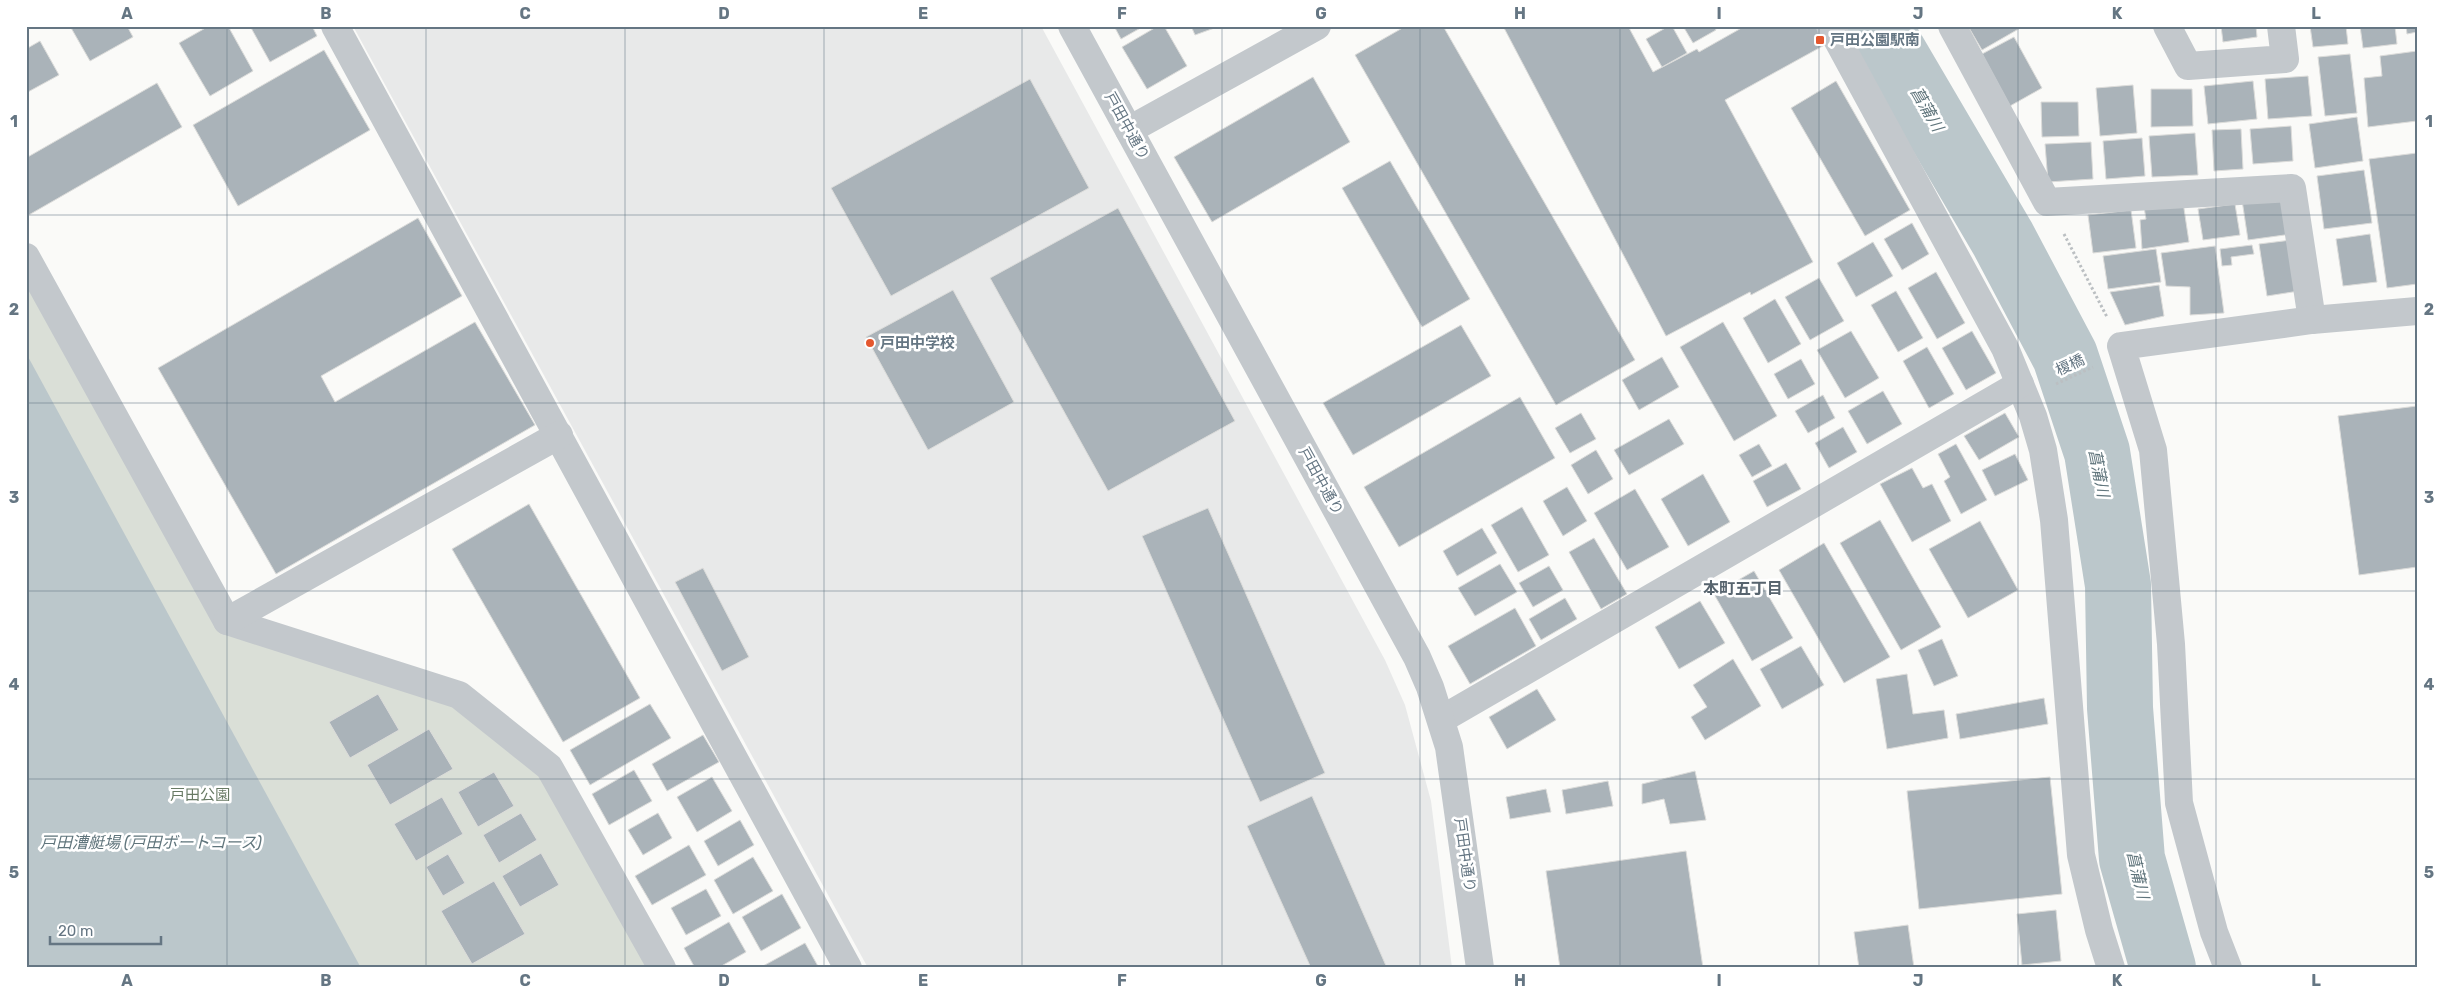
<svg xmlns="http://www.w3.org/2000/svg" width="2443" height="994" font-family="Rubik,'Noto Sans JP',sans-serif">
  <rect width="100%" height="100%" fill="#fafaf8"/>
  <polygon fill="#e8e9e9" points="353,26 1041,26 1385,660 1405,705 1431,801 1452,968 868,968"/>
  <polygon fill="#dadfd7" points="26,256 227,621 459,695 564,795 662,968 26,968"/>
  <polygon fill="#bbc7cb" points="26,353 361,968 26,968"/>
  <g fill="none" stroke-linecap="round" stroke-linejoin="round">
    <polyline stroke="#bbc7cb" stroke-width="66" points="1878,26 2003,239 2065,356 2097,452 2118,585 2120,708 2132,859 2163,968"/>
  </g>
  <g fill="#aab3b9" stroke="#dcdcda">
    <polygon points="70,26 127,26 133,37 90,61"/>
    <polygon points="209,26 228,26 253,71 210,96 179,43"/>
    <polygon points="250,26 312,26 317,36 270,62"/>
    <polygon points="1114,26 1144,26 1121,39"/>
    <polygon points="1158,26 1164,26 1187,66 1147,89 1122,47"/>
    <polygon points="1191,26 1220,26 1195,35"/>
    <polygon points="1406,26 1443,26 1635,360 1556,405 1355,55"/>
    <polygon points="1503,26 1628,26 1653,72 1697,49 1699,52 1745,26 1821,26 1830,42 1725,100 1813,262 1751,295 1750,292 1666,336"/>
    <polygon points="1669,26 1672,26 1687,53 1662,67 1646,39"/>
    <polygon points="1683,26 1714,26 1716,30 1693,43"/>
    <polygon points="1968,26 2021,26 2022,27 1982,50"/>
    <polygon points="2221,26 2256,26 2257,37 2223,42"/>
    <polygon points="2310,26 2346,26 2348,44 2313,47"/>
    <polygon points="2360,26 2395,26 2397,44 2363,48"/>
    <polygon points="2406,26 2417,26 2417,32 2407,34"/>
    <polygon points="2014,37 2042,88 2010,106 1982,54"/>
    <polygon points="40,41 59,75 26,93 26,49"/>
    <polygon points="324,50 370,130 238,206 193,125"/>
    <polygon points="2417,51 2417,121 2368,127 2364,78 2382,76 2380,56"/>
    <polygon points="2350,54 2357,113 2325,116 2318,57"/>
    <polygon points="2308,76 2312,116 2268,119 2265,79"/>
    <polygon points="1313,77 1350,142 1212,222 1174,157"/>
    <polygon points="1030,79 1089,188 891,296 831,188"/>
    <polygon points="1836,81 1910,210 1865,236 1791,108"/>
    <polygon points="2253,81 2257,119 2208,124 2204,86"/>
    <polygon points="157,83 182,127 27,216 26,158"/>
    <polygon points="2133,85 2137,133 2100,136 2096,88"/>
    <polygon points="2151,89 2192,89 2193,126 2151,127"/>
    <polygon points="2041,102 2078,102 2079,136 2042,137"/>
    <polygon points="2357,117 2363,161 2315,168 2309,124"/>
    <polygon points="2291,126 2293,161 2253,164 2250,129"/>
    <polygon points="2241,129 2243,169 2214,171 2212,130"/>
    <polygon points="2195,133 2198,175 2152,177 2149,136"/>
    <polygon points="2142,138 2145,176 2106,179 2103,141"/>
    <polygon points="2091,142 2093,179 2048,182 2045,144"/>
    <polygon points="2417,153 2417,284 2387,288 2369,159"/>
    <polygon points="1390,161 1470,299 1422,327 1342,188"/>
    <polygon points="2364,170 2372,223 2324,229 2317,176"/>
    <polygon points="2286,194 2292,234 2248,240 2242,200"/>
    <polygon points="2183,202 2189,242 2142,249 2140,220 2146,219 2144,207"/>
    <polygon points="2235,204 2240,235 2203,240 2198,209"/>
    <polygon points="1118,208 1235,421 1108,491 990,278"/>
    <polygon points="2131,210 2136,248 2093,253 2088,215"/>
    <polygon points="418,218 462,296 321,376 335,402 475,322 535,425 276,574 158,368"/>
    <polygon points="1912,223 1929,254 1902,270 1884,239"/>
    <polygon points="2370,234 2377,282 2343,286 2336,239"/>
    <polygon points="2291,240 2299,291 2267,296 2259,244"/>
    <polygon points="1873,242 1893,276 1856,297 1837,263"/>
    <polygon points="2252,245 2254,254 2231,257 2232,265 2222,266 2220,249"/>
    <polygon points="2215,246 2224,313 2190,315 2190,287 2166,286 2161,253"/>
    <polygon points="2156,249 2161,282 2108,289 2103,256"/>
    <polygon points="1936,272 1965,323 1937,339 1908,288"/>
    <polygon points="1819,278 1844,321 1810,340 1785,297"/>
    <polygon points="2159,285 2164,316 2125,325 2110,292"/>
    <polygon points="953,290 1014,402 928,450 866,337"/>
    <polygon points="1896,291 1923,338 1898,352 1871,305"/>
    <polygon points="1775,299 1801,344 1768,363 1743,318"/>
    <polygon points="1723,322 1777,416 1734,441 1680,347"/>
    <polygon points="1461,325 1491,376 1353,455 1323,403"/>
    <polygon points="1851,331 1879,378 1845,398 1817,350"/>
    <polygon points="1972,331 1996,373 1966,390 1942,348"/>
    <polygon points="1927,347 1954,394 1929,408 1903,361"/>
    <polygon points="1662,357 1679,387 1639,410 1622,380"/>
    <polygon points="1801,359 1815,384 1788,399 1774,374"/>
    <polygon points="1883,391 1902,424 1867,444 1848,411"/>
    <polygon points="1823,395 1835,418 1808,433 1795,411"/>
    <polygon points="1520,397 1555,458 1399,547 1364,487"/>
    <polygon points="2417,406 2417,567 2359,575 2338,416"/>
    <polygon points="1581,413 1596,439 1570,453 1555,428"/>
    <polygon points="2005,413 2019,437 1979,460 1964,436"/>
    <polygon points="1669,419 1684,444 1629,475 1614,450"/>
    <polygon points="1843,427 1857,452 1829,468 1815,443"/>
    <polygon points="1759,444 1772,466 1752,477 1739,455"/>
    <polygon points="1956,444 1987,500 1961,514 1944,481 1950,477 1938,454"/>
    <polygon points="1596,450 1613,479 1588,494 1571,465"/>
    <polygon points="2015,454 2028,480 1995,496 1982,470"/>
    <polygon points="1786,463 1801,489 1767,507 1753,481"/>
    <polygon points="1912,468 1923,488 1932,484 1951,521 1912,542 1880,484"/>
    <polygon points="1703,474 1730,522 1688,546 1661,499"/>
    <polygon points="1567,487 1587,521 1563,536 1543,501"/>
    <polygon points="1635,489 1669,547 1627,570 1594,513"/>
    <polygon points="529,504 640,698 563,742 452,549"/>
    <polygon points="1522,507 1549,555 1518,572 1491,525"/>
    <polygon points="1208,508 1325,773 1260,802 1142,536"/>
    <polygon points="1880,520 1941,627 1901,650 1840,543"/>
    <polygon points="1980,521 2018,590 1968,618 1929,549"/>
    <polygon points="1482,528 1497,553 1457,576 1443,551"/>
    <polygon points="1594,538 1627,594 1601,609 1569,552"/>
    <polygon points="1824,543 1890,657 1844,683 1779,570"/>
    <polygon points="1500,564 1517,592 1475,616 1458,588"/>
    <polygon points="1549,566 1563,590 1533,607 1519,583"/>
    <polygon points="703,568 749,657 722,671 675,582"/>
    <polygon points="1754,571 1793,638 1752,661 1714,594"/>
    <polygon points="1565,598 1577,619 1541,640 1529,619"/>
    <polygon points="1700,601 1725,643 1679,669 1655,627"/>
    <polygon points="1515,608 1536,646 1470,684 1448,646"/>
    <polygon points="1942,639 1958,676 1934,686 1918,650"/>
    <polygon points="1801,646 1824,685 1782,709 1760,669"/>
    <polygon points="1733,659 1761,706 1705,740 1691,717 1707,707 1693,685"/>
    <polygon points="1907,674 1913,714 1944,710 1948,738 1887,749 1876,679"/>
    <polygon points="1537,689 1556,720 1507,749 1489,717"/>
    <polygon points="378,694 399,730 350,758 329,722"/>
    <polygon points="2044,698 2048,724 1960,739 1956,714"/>
    <polygon points="650,704 671,738 590,785 570,750"/>
    <polygon points="429,729 453,769 390,805 367,765"/>
    <polygon points="703,735 719,762 667,791 652,764"/>
    <polygon points="634,770 652,801 609,825 592,794"/>
    <polygon points="1695,771 1706,820 1670,824 1664,799 1642,804 1642,784"/>
    <polygon points="494,772 514,806 478,827 458,792"/>
    <polygon points="712,777 732,811 697,832 677,797"/>
    <polygon points="2050,777 2062,894 1919,909 1907,791"/>
    <polygon points="1608,781 1613,806 1566,814 1562,790"/>
    <polygon points="1546,789 1551,812 1510,819 1506,797"/>
    <polygon points="1312,796 1387,968 1311,968 1247,826"/>
    <polygon points="442,797 463,834 416,861 394,824"/>
    <polygon points="521,813 537,840 499,863 483,835"/>
    <polygon points="658,813 672,838 643,855 628,830"/>
    <polygon points="740,820 754,845 718,866 704,841"/>
    <polygon points="689,845 706,875 652,905 635,876"/>
    <polygon points="1686,851 1703,968 1560,968 1546,871"/>
    <polygon points="541,853 559,885 520,907 502,876"/>
    <polygon points="448,854 465,883 443,896 426,867"/>
    <polygon points="753,857 773,891 733,914 714,880"/>
    <polygon points="494,881 525,934 472,964 441,911"/>
    <polygon points="706,889 721,916 686,935 671,908"/>
    <polygon points="782,894 801,928 761,951 742,917"/>
    <polygon points="2056,910 2061,961 2022,965 2017,914"/>
    <polygon points="729,922 746,952 718,968 695,968 684,948"/>
    <polygon points="1908,925 1914,968 1859,968 1854,932"/>
    <polygon points="805,943 819,968 764,968 763,966"/>
  </g>
  <g fill="none" stroke-linecap="round" stroke-linejoin="round">
    <g stroke="#bbbfc2" stroke-width="3" stroke-dasharray="2.5 2.5" stroke-linecap="butt">
      <polyline points="2064,234 2107,317"/>
      <polyline points="2056,384 2093,367"/>
    </g>
    <g stroke="#c3c8cc" stroke-width="28">
      <polyline points="335,26 848,968"/>
      <polyline points="1830,26 2005,348 2033,416 2043,450 2054,520 2081,855 2099,930 2111,968"/>
      <polyline points="1952,26 2047,202 2292,188 2312,320"/>
      <polyline points="2167,26 2188,66 2285,59 2281,26"/>
      <polyline points="1129,130 1317,26"/>
      <polyline points="26,257 227,621 459,695 549,767 662,968"/>
      <polyline points="227,621 559,435"/>
      <polyline points="1442,719 2020,384"/>
      <polyline points="2228,968 2214,932 2179,803 2171,644 2153,450 2121,346 2312,320 2417,311"/>
    </g>
    <polyline stroke="#c3c8cc" stroke-width="28" points="1072,26 1417,657 1430,687 1449,747 1480,968"/>
  </g>
  <path fill="none" stroke="#657683" stroke-width="1" stroke-opacity="0.55" d="M227,26v942M426,26v942M625,26v942M824,26v942M1022,26v942M1222,26v942M1420,26v942M1620,26v942M1819,26v942M2018,26v942M2216,26v942M26,215h2391M26,403h2391M26,591h2391M26,779h2391"/>
  <g fill="#e4572e" stroke="#fff" stroke-width="2">
    <rect x="1815" y="35" width="10" height="10" rx="2.5"/>
    <circle cx="870" cy="343" r="5"/>
  </g>
  <g text-anchor="middle" dominant-baseline="central" stroke-width="5" stroke-linejoin="round" paint-order="stroke">
    <g font-size="15" font-weight="bold" fill="#657683" stroke="#fff" text-anchor="start">
      <text x="1830" y="40">戸田公園駅南</text>
      <text x="880" y="343">戸田中学校</text>
    </g>
    <g font-size="15" fill="#657683" stroke="#fff">
      <text transform="translate(1127 126) rotate(61)">戸田中通り</text>
      <text transform="translate(2070 365) rotate(-25)">榎橋</text>
      <text transform="translate(1321 481) rotate(61)">戸田中通り</text>
      <text transform="translate(1465 855) rotate(82)">戸田中通り</text>
    </g>
    <g font-size="15" fill="#687a64" stroke="#fff">
      <text x="200" y="795">戸田公園</text>
    </g>
    <g font-size="16" font-style="italic" fill="#60757c" stroke="#fff">
      <text transform="translate(1927 109) rotate(60)">菖蒲川</text>
      <text transform="translate(2099 473) rotate(79)">菖蒲川</text>
      <text x="151" y="842">戸田漕艇場 (戸田ボートコース)</text>
      <text transform="translate(2138 875) rotate(77)">菖蒲川</text>
    </g>
    <g font-size="16" font-weight="bold" fill="#57646e" stroke="#fff">
      <text x="1743" y="588">本町五丁目</text>
    </g>
  </g>
  <rect width="2443" height="994" fill="none" stroke="#ffffff" stroke-width="55"/>
  <path d="M50 936v8h111v-8" fill="none" stroke="#657683" stroke-width="2.5"/>
  <text x="58" y="936" font-size="15" fill="#657683" stroke="#ffffff" stroke-width="4" paint-order="stroke">20 m</text>
  <rect x="28" y="28" width="2388" height="938" fill="none" stroke="#657683" stroke-width="2"/>
  <g font-size="16" text-anchor="middle" font-weight="bold" fill="#657683">
    <text x="127" y="19">A</text>
    <text x="326" y="19">B</text>
    <text x="525" y="19">C</text>
    <text x="724" y="19">D</text>
    <text x="923" y="19">E</text>
    <text x="1122" y="19">F</text>
    <text x="1321" y="19">G</text>
    <text x="1520" y="19">H</text>
    <text x="1719" y="19">I</text>
    <text x="1918" y="19">J</text>
    <text x="2117" y="19">K</text>
    <text x="2316" y="19">L</text>
    <text x="14" y="127">1</text>
    <text x="2429" y="127">1</text>
    <text x="14" y="315">2</text>
    <text x="2429" y="315">2</text>
    <text x="14" y="503">3</text>
    <text x="2429" y="503">3</text>
    <text x="14" y="690">4</text>
    <text x="2429" y="690">4</text>
    <text x="14" y="878">5</text>
    <text x="2429" y="878">5</text>
    <text x="127" y="986">A</text>
    <text x="326" y="986">B</text>
    <text x="525" y="986">C</text>
    <text x="724" y="986">D</text>
    <text x="923" y="986">E</text>
    <text x="1122" y="986">F</text>
    <text x="1321" y="986">G</text>
    <text x="1520" y="986">H</text>
    <text x="1719" y="986">I</text>
    <text x="1918" y="986">J</text>
    <text x="2117" y="986">K</text>
    <text x="2316" y="986">L</text>
  </g>
</svg>
